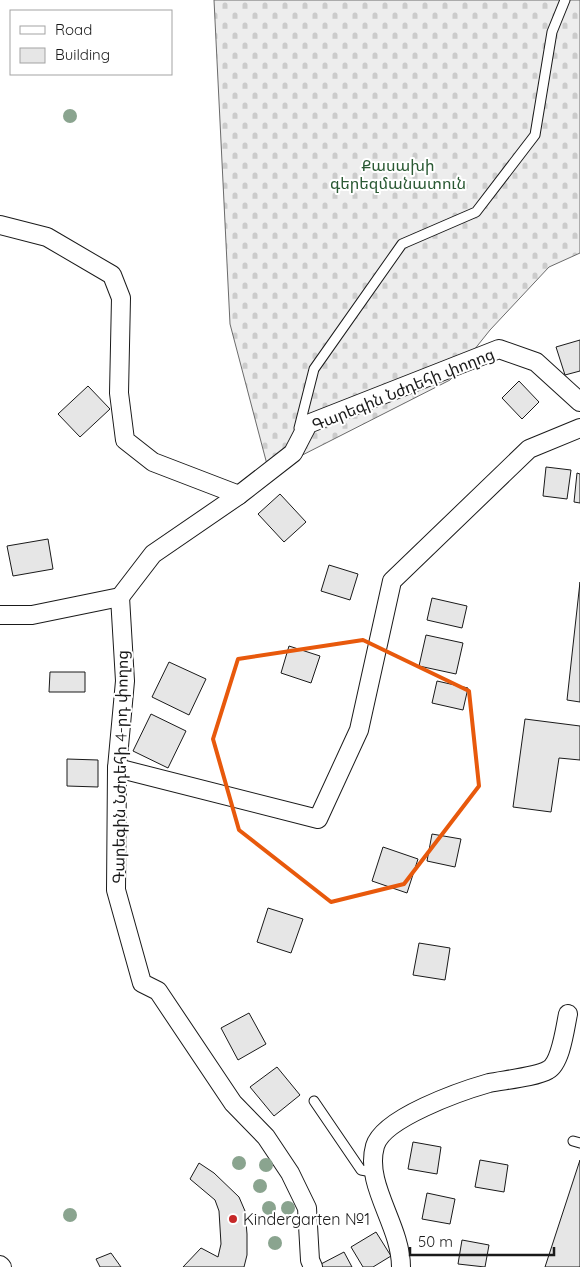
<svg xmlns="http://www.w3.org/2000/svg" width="580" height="1267" font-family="Quicksand,'Noto Sans Armenian',sans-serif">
  <defs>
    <pattern id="cemetery-stones" width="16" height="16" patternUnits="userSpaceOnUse" patternTransform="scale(1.25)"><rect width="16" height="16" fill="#ededed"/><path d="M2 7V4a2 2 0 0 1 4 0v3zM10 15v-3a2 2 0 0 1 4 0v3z" fill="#cbcbcb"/></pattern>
  </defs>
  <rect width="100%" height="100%" fill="#fff"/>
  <polygon fill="url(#cemetery-stones)" stroke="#6a6a6a" points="214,0 580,0 580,253 549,267 490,330 450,380 269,472 230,324"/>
  <g fill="#e6e6e6" stroke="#1a1a1a">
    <polygon points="580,340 580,371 565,375 556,347"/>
    <polygon points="519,381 539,402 522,419 502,398"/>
    <polygon points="88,386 110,409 80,437 58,414"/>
    <polygon points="546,467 571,470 567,499 543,496"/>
    <polygon points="577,473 580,474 580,503 574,502"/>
    <polygon points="280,494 306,522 284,542 258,514"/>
    <polygon points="48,539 53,569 13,576 7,546"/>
    <polygon points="329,565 358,574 350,600 321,591"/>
    <polygon points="580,582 580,702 567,700"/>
    <polygon points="432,598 467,606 462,628 427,620"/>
    <polygon points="426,635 463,643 456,674 419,666"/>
    <polygon points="289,646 320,656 311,683 281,673"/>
    <polygon points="169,662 206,679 189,715 152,697"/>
    <polygon points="50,672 85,672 85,692 49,692"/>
    <polygon points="437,681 468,688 463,710 432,703"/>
    <polygon points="151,714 186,731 168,768 133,751"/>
    <polygon points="525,719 580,726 580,760 559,758 551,812 513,807"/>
    <polygon points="67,759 98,760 98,787 67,786"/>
    <polygon points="432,834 461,839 455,867 427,861"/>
    <polygon points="383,847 418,859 407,893 372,881"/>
    <polygon points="268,908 303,919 291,953 257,942"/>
    <polygon points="419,943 450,948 445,980 413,975"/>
    <polygon points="249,1013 266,1044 238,1060 221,1028"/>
    <polygon points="277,1067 300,1095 274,1116 250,1087"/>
    <polygon points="413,1142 441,1147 437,1174 408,1169"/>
    <polygon points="480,1160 508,1165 504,1192 475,1187"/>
    <polygon points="580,1160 580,1267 545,1267"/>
    <polygon points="199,1163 214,1173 239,1197 245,1211 247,1234 247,1255 244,1267 183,1267 201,1248 218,1257 221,1244 219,1211 215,1200 190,1179"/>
    <polygon points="427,1193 455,1199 450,1224 422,1219"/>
    <polygon points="376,1232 391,1256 373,1267 363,1267 351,1247"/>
    <polygon points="462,1240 489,1245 485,1267 458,1264"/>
    <polygon points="344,1252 352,1267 322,1267 321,1264"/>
    <polygon points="111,1253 121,1267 100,1267 96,1259"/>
  </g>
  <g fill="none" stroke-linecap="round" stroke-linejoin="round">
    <defs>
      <g id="lane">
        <polyline points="299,428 314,369 402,244 476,212 535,135 552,32 565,0"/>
        <polyline points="314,1101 361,1170 372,1172"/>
        <polyline points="573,1141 580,1143"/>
      </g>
      <g id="street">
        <polyline points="0,225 47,237 112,275 121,298 119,393 125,440 153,462 239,495"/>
        <polyline points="120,597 125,681 117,768 116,890 142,983 158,991 233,1103 266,1137 290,1173 307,1208 310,1260 313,1267"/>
        <polyline points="0,615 32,615 120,597 153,554 239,495 293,453 308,424 499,349 536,362 580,402"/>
        <polyline points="117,768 318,819 359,730 392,581 529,449 580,428"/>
        <polyline points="0,1265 2,1267"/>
        <path d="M401,1267c0,-42 -37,-82 -26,-121 8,-28 86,-55 114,-63 14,-3 47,-6 59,-13 13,-7 17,-42 20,-56"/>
      </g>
    </defs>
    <use href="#lane" stroke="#1a1a1a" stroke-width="11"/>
    <use href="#street" stroke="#1a1a1a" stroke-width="20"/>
    <use href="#lane" stroke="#fff" stroke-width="9"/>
    <use href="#street" stroke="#fff" stroke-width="18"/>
  </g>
  <g fill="#8aa48f">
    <circle cx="70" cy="116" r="7"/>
    <circle cx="239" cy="1163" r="7"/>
    <circle cx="266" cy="1165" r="7"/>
    <circle cx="260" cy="1186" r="7"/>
    <circle cx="269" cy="1208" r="7"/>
    <circle cx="288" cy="1208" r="7"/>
    <circle cx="70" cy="1215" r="7"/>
    <circle cx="275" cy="1243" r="7"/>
  </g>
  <path fill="none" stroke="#e8590c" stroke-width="4" stroke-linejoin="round" d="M363,640l106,51 10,95 -75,98 -73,18 -92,-72 -26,-91 25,-80z"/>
  <circle fill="#c62828" stroke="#fff" stroke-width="2" cx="233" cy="1219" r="5"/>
  <g text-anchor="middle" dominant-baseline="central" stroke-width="4" stroke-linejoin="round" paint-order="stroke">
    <g font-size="16" fill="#2b5a34" stroke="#fff">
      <text x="398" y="165">Քասախի<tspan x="398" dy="18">գերեզմանատուն</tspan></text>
    </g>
    <g font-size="16" fill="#1a1a1a" stroke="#fff">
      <text transform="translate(403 389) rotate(-22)">Գարեգին Նժդեհի փողոց</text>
      <text transform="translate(120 767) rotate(-89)">Գարեգին Նժդեհի 4-րդ փողոց</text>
    </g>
    <g font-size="16" fill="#1a1a1a" stroke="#fff" text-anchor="start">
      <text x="243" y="1219">Kindergarten №1</text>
    </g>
  </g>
  <rect x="10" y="10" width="162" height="65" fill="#ffffff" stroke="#a3a3a3"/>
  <rect x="20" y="26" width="25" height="8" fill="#ffffff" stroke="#a3a3a3"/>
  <text x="55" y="35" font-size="15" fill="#1a1a1a">Road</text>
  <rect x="20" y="48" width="25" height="15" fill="#e6e6e6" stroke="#a3a3a3"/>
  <text x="55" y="60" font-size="15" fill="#1a1a1a">Building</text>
  <path d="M410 1247v8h144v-8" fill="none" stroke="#1a1a1a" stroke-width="2.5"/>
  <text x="418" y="1247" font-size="15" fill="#1a1a1a" stroke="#ffffff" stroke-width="4" paint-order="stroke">50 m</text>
</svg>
